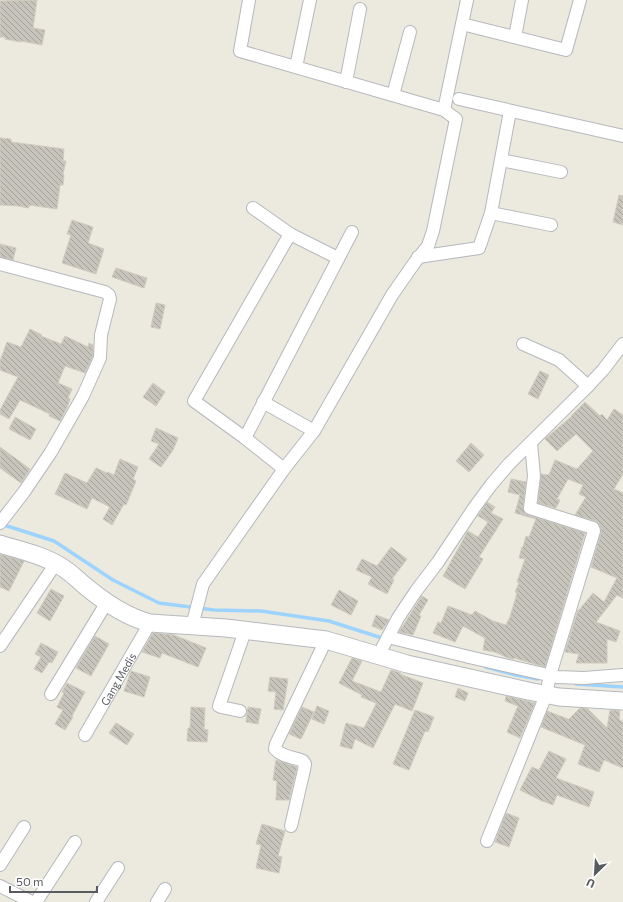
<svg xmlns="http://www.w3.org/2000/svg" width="623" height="902" font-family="Commissioner,sans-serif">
  <defs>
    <pattern id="building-back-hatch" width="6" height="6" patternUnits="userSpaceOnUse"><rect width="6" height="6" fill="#c7c4bc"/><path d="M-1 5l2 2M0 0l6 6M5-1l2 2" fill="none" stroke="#a4a29c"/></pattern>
  </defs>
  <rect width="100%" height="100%" fill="#ece9de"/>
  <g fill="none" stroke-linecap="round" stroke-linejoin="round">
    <g stroke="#9cd4ff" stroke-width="3.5">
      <polyline points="1,524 54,541 113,580 159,603 214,610 261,611 329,621 385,639"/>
      <polyline points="486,667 516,675 538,679"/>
      <polyline points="576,684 623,687"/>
    </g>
  </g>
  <g fill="url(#building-back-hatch)" stroke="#d1cbbd">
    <polygon points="37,0 33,28 45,30 42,45 21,41 21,42 5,39 5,37 0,37 0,1"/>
    <polygon points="0,138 11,139 11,142 64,149 63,161 66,161 63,174 64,175 63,185 60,185 57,209 29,205 29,208 18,206 0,205"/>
    <polygon points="619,195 623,196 623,225 613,222"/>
    <polygon points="72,220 93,227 88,243 104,249 96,274 62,263 71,235 67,234"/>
    <polygon points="0,244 16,248 13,260 0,257"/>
    <polygon points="116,268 147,278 144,288 112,277"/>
    <polygon points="156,303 165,305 160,329 151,327"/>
    <polygon points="30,329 42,335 41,336 61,344 65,336 88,347 89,343 93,345 93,356 85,373 65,366 58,383 72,389 68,398 70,399 67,408 60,421 49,416 50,414 20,400 9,419 0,414 0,410 18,377 0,370 0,361 7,342 21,347"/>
    <polygon points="540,371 549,375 538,399 528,394"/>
    <polygon points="153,383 165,392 156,406 143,397"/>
    <polygon points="585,402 600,416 602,414 607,420 614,409 623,415 623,474 614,489 623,493 623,598 617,595 596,622 620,631 616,642 607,639 607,663 576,663 579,654 565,652 578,610 579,610 593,593 604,602 617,578 591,567 601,533 601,529 598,523 596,521 575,515 586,497 579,494 583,485 568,479 557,499 560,500 556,508 538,503 541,474 549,475 555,460 577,469 593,451 576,434 557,451 545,439 572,416 571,416"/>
    <polygon points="15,417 36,429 30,440 9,429"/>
    <polygon points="156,428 178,438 173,450 161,467 149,459 159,444 151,441"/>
    <polygon points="471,443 484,455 469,472 456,461"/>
    <polygon points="0,447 30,469 21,483 0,468"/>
    <polygon points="120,459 138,467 133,479 136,481 126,505 124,504 112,525 103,519 110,507 92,498 87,509 55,494 65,473 87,483 96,468 107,473 108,472 114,475"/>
    <polygon points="511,479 526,482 523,507 525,514 585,533 545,667 514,658 514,659 508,658 495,652 483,650 485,638 463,626 455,642 433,633 438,622 441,623 448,606 472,615 475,611 493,621 506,625 510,617 517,593 515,592 519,583 517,582 525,559 519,558 522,547 523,547 526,536 529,537 536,519 515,513 520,495 508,492"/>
    <polygon points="487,502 495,507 491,513 503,519 479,557 483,559 465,589 443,576 468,531 478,537 488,522 478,516"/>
    <polygon points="391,547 407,559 392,579 394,580 387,594 368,584 372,577 356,570 362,559 377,566"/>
    <polygon points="0,554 24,561 9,591 0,587"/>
    <polygon points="51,589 64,596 50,621 37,613"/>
    <polygon points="339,590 358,601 351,615 331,605"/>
    <polygon points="422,596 428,600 419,615 421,616 413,635 399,632"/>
    <polygon points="376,615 389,620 382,630 372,626"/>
    <polygon points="153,633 174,635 206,648 198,667 162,653 160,658 142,652"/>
    <polygon points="95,636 109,644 91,676 76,668"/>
    <polygon points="41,643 58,652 52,663 49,662 42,673 34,669 41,657 35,654"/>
    <polygon points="352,658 362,661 352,681 381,692 391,670 401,673 400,674 423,683 412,711 395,704 373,748 355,739 352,749 340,746 346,723 364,728 376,704 376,703 361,697 362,695 339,683"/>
    <polygon points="131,671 150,677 144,697 124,691"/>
    <polygon points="270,677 288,679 283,710 274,709 276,692 268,691"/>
    <polygon points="67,683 85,692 72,716 73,717 65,730 55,724 63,710 57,707 64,693 62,692"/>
    <polygon points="458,688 468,693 465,701 455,697"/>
    <polygon points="506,696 535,703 520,738 507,732 518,706 505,701"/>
    <polygon points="317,706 329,711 324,724 312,719"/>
    <polygon points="191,707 205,708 204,729 208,730 207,742 187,741 188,728 190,728"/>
    <polygon points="248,707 261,709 258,724 246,722"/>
    <polygon points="302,707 314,712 301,739 289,734"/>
    <polygon points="580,708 588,709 607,728 610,710 620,711 619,719 623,722 623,768 604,760 599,772 578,764 585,745 541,727 547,711 568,719 568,720"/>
    <polygon points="415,710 434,717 428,732 425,731 409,770 393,764"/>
    <polygon points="116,723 134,734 127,745 109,733"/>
    <polygon points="549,751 566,759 556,778 594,792 589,807 557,795 553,805 542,801 520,790 532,767 539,770"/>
    <polygon points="276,760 297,767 289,800 276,800 277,781 273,780"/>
    <polygon points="506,813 519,818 509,847 495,842"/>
    <polygon points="262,824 285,831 278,856 282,857 279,873 256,868 261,845 256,844"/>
  </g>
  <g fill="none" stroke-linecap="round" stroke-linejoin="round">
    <defs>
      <g id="street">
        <polyline points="462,24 566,50 580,0"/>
        <polyline points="515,37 522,0"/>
        <polyline points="296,67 310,0"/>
        <polyline points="346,82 360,9"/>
        <polyline points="393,95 410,32"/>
        <polyline points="459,99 623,136"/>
        <polyline points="444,110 467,0"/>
        <polyline points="501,160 561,172"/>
        <polyline points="253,208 290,234 338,258"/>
        <polyline points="491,213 551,225"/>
        <polyline points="418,257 479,248 491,213 510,111"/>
        <polyline points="0,264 105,292 109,295 110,299 101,335 100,358 83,396 51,452 24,492 0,523"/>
        <polyline points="523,344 559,360 588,386"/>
        <polyline points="263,402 314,431"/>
        <polyline points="245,438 352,232"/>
        <polyline points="284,469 245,438 194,401 290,234"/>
        <polyline points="192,626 203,584 284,469 314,431 392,295 415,262 428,246 433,231 456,119 444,110 240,51 249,0"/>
        <polyline points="388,637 469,657 557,677 584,678 623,675"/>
        <polyline points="0,646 56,563"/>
        <polyline points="378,656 398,618 416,591 438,562 474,508 491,485 509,464 588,386 603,370 623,344"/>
        <polyline points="51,694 107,602"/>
        <polyline points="240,711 221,707 219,706 245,631"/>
        <path id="s1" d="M85,735l65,-112"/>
        <path d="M291,826l13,-56 1,-6 -2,-3c-9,-4 -21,-4 -28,-12l1,-5 50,-104"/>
        <polyline points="487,841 546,695 550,675 594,531 593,528 530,508 534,476 531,443"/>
        <polyline points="0,865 24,827"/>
        <polyline points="0,886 32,902"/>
        <polyline points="36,902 75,842"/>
        <polyline points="96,902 118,868"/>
        <polyline points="157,902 165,889"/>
      </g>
      <path id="secondary" d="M0,544c19,6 43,11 60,22 9,5 16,12 24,19 19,16 42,32 66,38l76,5 100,12 81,24 121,27 31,6 64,4"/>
    </defs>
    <use href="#street" stroke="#b5b8bd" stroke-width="14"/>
    <use href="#secondary" stroke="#b5b9bf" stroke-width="19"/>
    <use href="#street" stroke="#fff" stroke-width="12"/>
    <use href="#secondary" stroke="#fff" stroke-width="17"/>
  </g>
  <g text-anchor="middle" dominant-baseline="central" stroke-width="3" stroke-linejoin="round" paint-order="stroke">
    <g font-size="11" fill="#585c61" stroke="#fff">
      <text stroke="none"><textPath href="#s1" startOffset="65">Gang Medis</textPath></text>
    </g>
  </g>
  <g transform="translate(595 874) rotate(205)" stroke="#ffffff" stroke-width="3" paint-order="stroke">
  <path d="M0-3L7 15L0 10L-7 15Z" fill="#585c61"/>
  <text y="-6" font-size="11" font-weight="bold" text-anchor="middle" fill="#585c61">U</text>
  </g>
  <path d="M10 886v6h87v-6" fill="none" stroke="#585c61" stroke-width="2"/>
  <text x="16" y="886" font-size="12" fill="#585c61" stroke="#ffffff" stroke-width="3" paint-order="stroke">50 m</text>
</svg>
